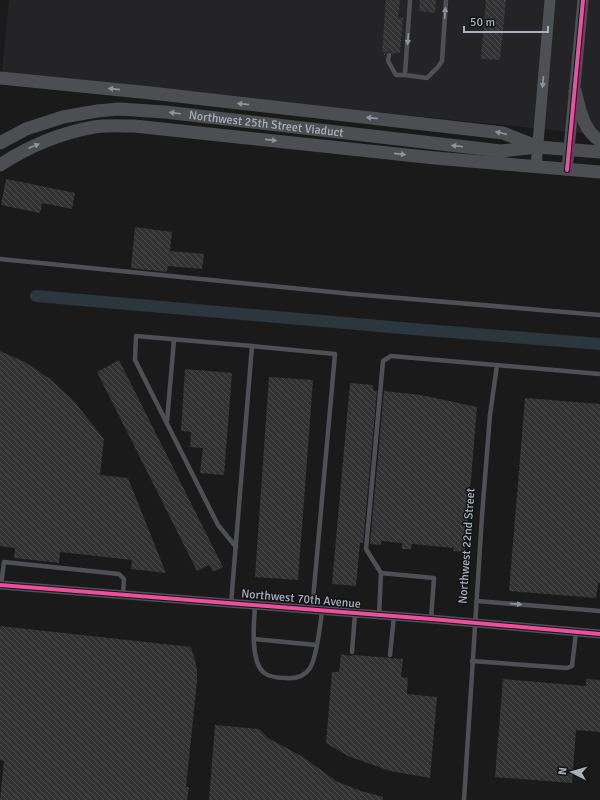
<svg xmlns="http://www.w3.org/2000/svg" width="600" height="800" font-family="Signika,sans-serif">
  <defs>
    <pattern id="building-back-hatch" width="6" height="6" patternUnits="userSpaceOnUse"><rect width="6" height="6" fill="#323233"/><path d="M-1 5l2 2M0 0l6 6M5-1l2 2" fill="none" stroke="#4d4d4f"/></pattern>
  </defs>
  <rect width="100%" height="100%" fill="#1a1a1b"/>
  <polygon fill="#242427" points="9,0 600,0 600,135 2,73"/>
  <g fill="none" stroke-linecap="round" stroke-linejoin="round">
    <polyline stroke="#2c363d" stroke-width="12" points="36,296 413,329 600,344"/>
  </g>
  <g fill="url(#building-back-hatch)">
    <polygon points="386,0 400,0 398,17 403,18 400,53 393,53 393,56 390,51 387,52 385,55 384,55 384,52 382,52"/>
    <polygon points="420,0 436,0 435,13 419,11"/>
    <polygon points="486,0 506,0 500,60 481,59"/>
    <polygon points="6,179 75,193 72,209 42,203 40,213 1,205"/>
    <polygon points="135,227 172,232 170,251 204,254 202,269 168,266 167,272 131,268"/>
    <polygon points="0,351 25,362 50,379 73,400 104,439 100,475 128,478 166,573 131,569 132,560 60,552 59,563 14,558 15,548 0,546"/>
    <polygon points="119,360 223,567 213,572 209,565 197,571 97,372"/>
    <polygon points="185,369 232,373 224,475 200,473 203,448 190,447 191,432 181,431"/>
    <polygon points="269,377 313,380 298,580 255,577"/>
    <polygon points="350,383 373,385 373,390 377,391 363,543 360,543 356,586 332,584"/>
    <polygon points="384,391 421,395 477,407 465,552 453,551 454,548 412,544 411,549 402,549 402,543 381,541 381,545 370,544"/>
    <polygon points="525,398 600,404 600,583 598,583 596,598 509,591"/>
    <polygon points="0,626 191,647 197,668 197,681 186,787 189,787 187,800 0,800 4,761 0,760"/>
    <polygon points="341,654 351,656 354,655 403,659 401,677 408,678 407,694 437,697 430,778 390,771 348,756 326,743 332,672 339,672"/>
    <polygon points="503,679 586,686 586,679 600,680 600,732 576,730 572,783 495,777"/>
    <polygon points="215,725 259,729 268,738 303,757 336,781 361,791 383,797 383,800 209,800"/>
  </g>
  <g fill="none" stroke-linecap="round" stroke-linejoin="round">
    <g stroke="#4e5054" stroke-width="4.5">
      <polyline points="410,0 405,75 427,78 438,67 442,61 446,0"/>
      <polyline points="389,55 388,61 396,75 405,75"/>
      <polyline points="0,259 352,294 600,315"/>
      <polyline points="167,421 174,340"/>
      <polyline points="236,547 218,525 135,360 136,336 252,346"/>
      <polyline points="381,573 434,578 431,619"/>
      <polyline points="1,585 4,562 119,574 124,579 123,595"/>
      <polyline points="477,601 600,611"/>
      <polyline points="231,604 252,346 335,354 312,611"/>
      <path d="M255,606c-1,16 -5,53 8,66 5,5 16,6 23,6 10,1 18,-1 24,-10 7,-11 10,-42 12,-57"/>
      <polyline points="379,615 381,573 366,549 383,361 391,356 600,374"/>
      <polyline points="254,639 316,645"/>
      <polyline points="352,652 355,614"/>
      <polyline points="390,655 394,616"/>
      <polyline points="472,661 567,668 572,666 576,633"/>
      <polyline points="464,800 482,516 490,415 497,365"/>
    </g>
    <polyline stroke="#4e5054" stroke-width="9" points="0,585 431,619 600,634"/>
    <g stroke="#4e5054" stroke-width="11">
      <polyline points="536,167 550,0"/>
      <polyline points="567,170 583,0"/>
    </g>
    <g stroke="#4d4e52" stroke-width="13">
      <polyline points="0,78 151,93 503,133 536,146"/>
      <path d="M575,91c5,19 8,39 25,50"/>
      <path id="s1" d="M0,143l26,-14 37,-12 34,-6 22,-2 46,3 336,39 37,-4 62,5"/>
      <path d="M0,165c29,-19 61,-32 94,-38 13,-2 27,-1 40,-1l301,32 165,14"/>
    </g>
    <defs>
      <g id="cycleway">
        <polyline points="567,170 583,0"/>
        <polyline points="0,585 431,619 600,634"/>
      </g>
    </defs>
    <use href="#cycleway" stroke="#141417" stroke-width="6"/>
    <use href="#cycleway" stroke="#ef4d9e" stroke-width="4"/>
  </g>
  <defs><path id="oneway-solid" d="M-6-.8H1V-3.2L6.5 0L1 3.2V.8H-6Z"/></defs>
  <g fill="#8f939d">
    <use href="#oneway-solid" transform="translate(445 13) rotate(-86)"/>
    <use href="#oneway-solid" transform="translate(408 39) rotate(94)"/>
    <use href="#oneway-solid" transform="translate(543 82) rotate(95)"/>
    <use href="#oneway-solid" transform="translate(516 604) rotate(5)"/>
  </g>
  <g fill="#8f939c">
    <use href="#oneway-solid" transform="translate(114 89) rotate(-174)"/>
    <use href="#oneway-solid" transform="translate(243 104) rotate(-174)"/>
    <use href="#oneway-solid" transform="translate(175 113) rotate(-173)"/>
    <use href="#oneway-solid" transform="translate(372 118) rotate(-174)"/>
    <use href="#oneway-solid" transform="translate(501 133) rotate(-167)"/>
    <use href="#oneway-solid" transform="translate(271 140) rotate(6)"/>
    <use href="#oneway-solid" transform="translate(34 146) rotate(-22)"/>
    <use href="#oneway-solid" transform="translate(457 146) rotate(-173)"/>
    <use href="#oneway-solid" transform="translate(400 154) rotate(6)"/>
  </g>
  <g text-anchor="middle" dominant-baseline="central" stroke-width="3" stroke-linejoin="round" paint-order="stroke">
    <g font-size="12" fill="#abb0bc" stroke="#141417">
      <text stroke="none"><textPath href="#s1" startOffset="273">Northwest 25th Street Viaduct</textPath></text>
      <text transform="translate(467 546) rotate(-86)">Northwest 22nd Street</text>
      <text transform="translate(301 599) rotate(5)">Northwest 70th Avenue</text>
    </g>
  </g>
  <g transform="translate(572 772) rotate(276)" stroke="#141417" stroke-width="3" paint-order="stroke">
  <path d="M0-3L7 15L0 10L-7 15Z" fill="#abb0bc"/>
  <text y="-6" font-size="11" font-weight="bold" text-anchor="middle" fill="#abb0bc">N</text>
  </g>
  <path d="M464 26v6h84v-6" fill="none" stroke="#abb0bc" stroke-width="2"/>
  <text x="470" y="26" font-size="12" fill="#abb0bc" stroke="#141417" stroke-width="3" paint-order="stroke">50 m</text>
</svg>
